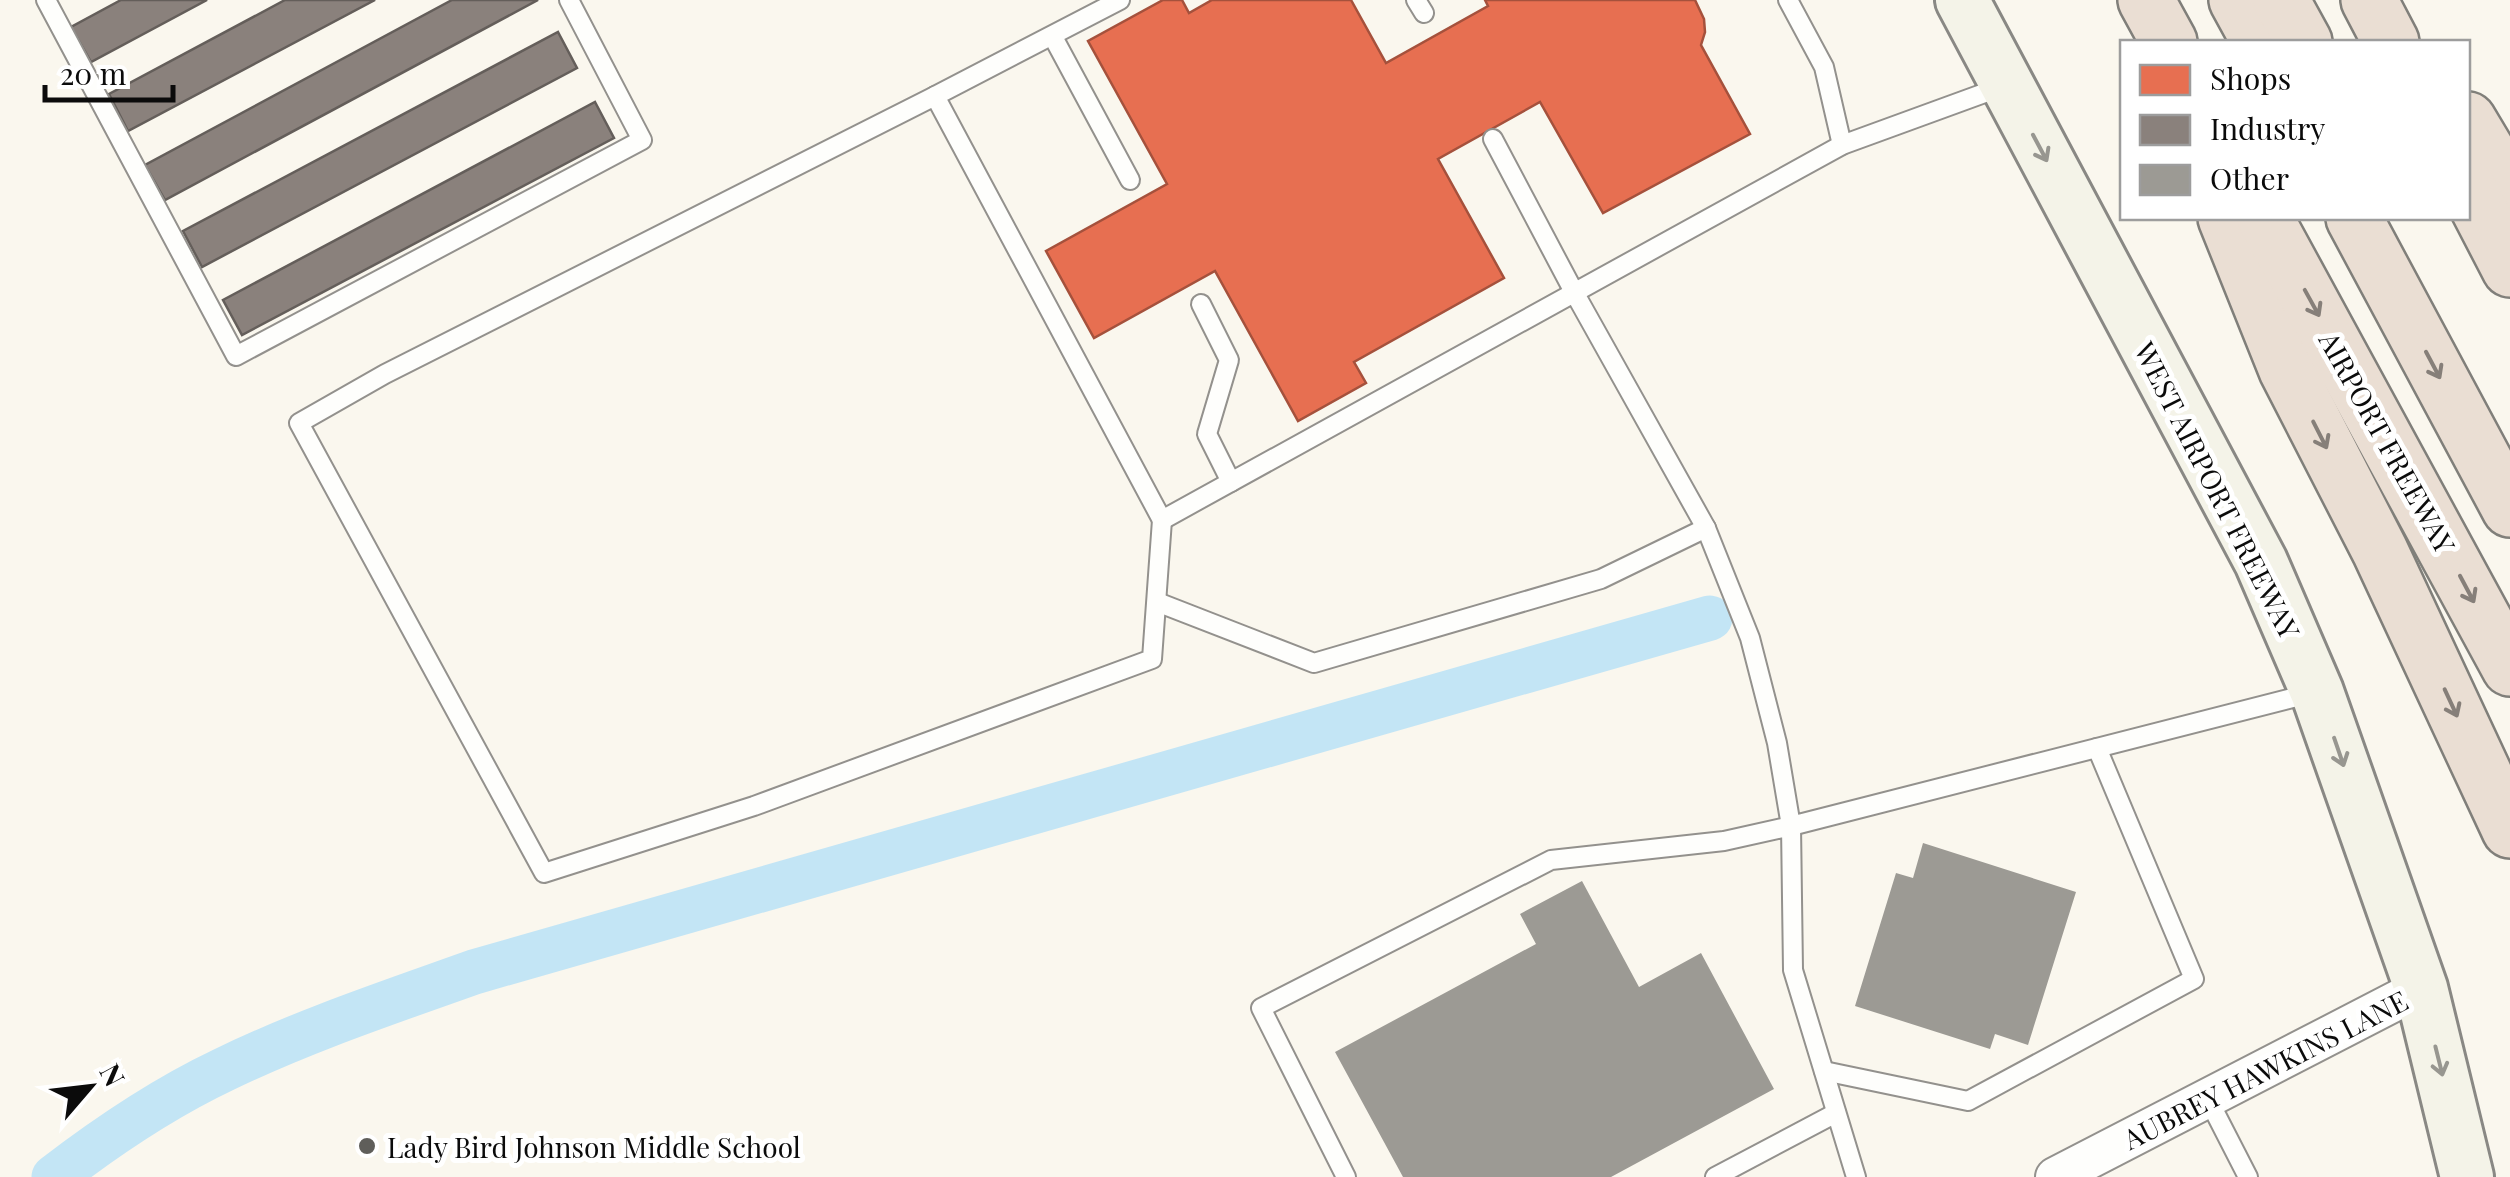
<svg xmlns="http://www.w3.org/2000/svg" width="2510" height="1177" font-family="'Playfair Display',serif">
  <rect width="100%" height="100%" fill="#faf7ee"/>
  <polygon fill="#e76f51" stroke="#a5513c" stroke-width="2.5" points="1163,0 1182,0 1189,13 1212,0 1351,0 1386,63 1488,6 1485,0 1695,0 1704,19 1705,32 1701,45 1750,134 1603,213 1540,102 1438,159 1504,278 1354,362 1366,383 1298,421 1215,271 1094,338 1046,251 1167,184 1088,41"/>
  <g fill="#8a817c" stroke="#645e5a" stroke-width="2.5">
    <polygon points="121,0 207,0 91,62 71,27"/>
    <polygon points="285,0 375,0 128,131 109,94"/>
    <polygon points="452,0 538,0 165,200 145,165"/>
    <polygon points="558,32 577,68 202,267 183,231"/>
    <polygon points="595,102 614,138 242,335 223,300"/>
  </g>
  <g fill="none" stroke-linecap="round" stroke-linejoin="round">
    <path stroke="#c3e5f5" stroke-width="45" d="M54,1177c52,-40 110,-79 169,-107 80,-39 167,-68 251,-98l1236,-354"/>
  </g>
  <g fill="#9c9a94">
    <polygon points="1923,843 2076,892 2028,1045 1995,1034 1990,1049 1855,1006 1896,873 1913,878"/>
    <polygon points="1582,881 1639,987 1701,953 1774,1089 1611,1177 1403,1177 1335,1052 1536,944 1520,914"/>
  </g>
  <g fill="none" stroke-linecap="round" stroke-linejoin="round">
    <defs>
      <g id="service">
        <polyline points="46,0 236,356 642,140 569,0"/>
        <polyline points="1120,0 935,96 1162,520 1842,145 2001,87"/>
        <polyline points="1416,0 1424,13"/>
        <polyline points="1788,0 1824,67 1842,145"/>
        <polyline points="1053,37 1130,180"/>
        <polyline points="935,96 385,374 299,423 544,873 754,806 1152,659 1162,520"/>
        <polyline points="1493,139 1574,292 1706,528 1750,638 1777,743 1791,826 2312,693"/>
        <polyline points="1201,304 1229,360 1207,434 1231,482"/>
        <polyline points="1157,602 1314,663 1601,579 1706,528"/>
        <polyline points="1824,1071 1968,1101 2194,979 2097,748"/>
        <polyline points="2208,1099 2248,1177"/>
        <polyline points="1346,1177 1261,1008 1551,860 1724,841 1791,826 1793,970 1856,1177"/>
        <polyline points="1715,1177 1836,1113"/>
      </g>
      <polyline id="minor" points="2055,1177 2421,988"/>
      <polyline id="secondary" points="1962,0 2261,562 2317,692 2421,988 2467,1177"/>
      <g id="motorway">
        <polyline points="2146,0 2169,42"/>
        <polyline points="2237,0 2260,42"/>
        <polyline points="2281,0 2304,42"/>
        <polyline points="2369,0 2391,42"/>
        <polyline points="2468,120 2510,190"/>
        <polyline points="2468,188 2510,269"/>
        <polyline points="2226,218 2287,370 2380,551 2510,830"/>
        <polyline points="2265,218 2510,668"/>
        <polyline points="2354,218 2510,509"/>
      </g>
    </defs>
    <use href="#service" stroke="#93918d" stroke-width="22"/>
    <use href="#minor" stroke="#93918d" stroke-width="42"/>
    <use href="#secondary" stroke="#898884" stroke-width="58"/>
    <use href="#motorway" stroke="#807f7a" stroke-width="60"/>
    <use href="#service" stroke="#fefefc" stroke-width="18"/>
    <use href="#minor" stroke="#fefefc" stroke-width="38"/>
    <use href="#secondary" stroke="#f4f3e8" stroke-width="52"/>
    <use href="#motorway" stroke="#eaded3" stroke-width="55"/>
  </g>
  <defs><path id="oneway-shaft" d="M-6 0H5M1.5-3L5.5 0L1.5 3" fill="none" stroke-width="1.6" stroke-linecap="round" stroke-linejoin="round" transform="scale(2.5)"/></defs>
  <g stroke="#979690">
    <use href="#oneway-shaft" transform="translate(2040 148) rotate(62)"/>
    <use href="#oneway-shaft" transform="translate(2339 752) rotate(71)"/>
    <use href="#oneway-shaft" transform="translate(2439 1061) rotate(76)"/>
  </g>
  <g stroke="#867f79">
    <use href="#oneway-shaft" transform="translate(2312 303) rotate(61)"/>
    <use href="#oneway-shaft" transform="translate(2433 365) rotate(62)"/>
    <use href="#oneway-shaft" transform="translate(2320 435) rotate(63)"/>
    <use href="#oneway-shaft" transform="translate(2467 589) rotate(62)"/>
    <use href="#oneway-shaft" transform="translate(2451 703) rotate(65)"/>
  </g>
  <circle fill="#5f5e5a" stroke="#fff" stroke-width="4" cx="367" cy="1146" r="10"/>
  <g text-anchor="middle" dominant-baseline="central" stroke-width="10" stroke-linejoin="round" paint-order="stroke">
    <g font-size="28" fill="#0b0b0b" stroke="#fff">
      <text transform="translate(2388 442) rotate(61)">AIRPORT FREEWAY</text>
      <text transform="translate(2218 490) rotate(63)">WEST AIRPORT FREEWAY</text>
      <text transform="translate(2265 1069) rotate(-27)">AUBREY HAWKINS LANE</text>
    </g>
    <g font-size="28" fill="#0b0b0b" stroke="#fff" text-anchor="start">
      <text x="387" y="1146">Lady Bird Johnson Middle School</text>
    </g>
  </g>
  <rect x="2120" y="40" width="350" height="180" fill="#ffffff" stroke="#9d9d9d" stroke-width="2.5"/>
  <rect x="2140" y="65" width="50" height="30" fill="#e76f51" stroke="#9d9d9d" stroke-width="2.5"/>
  <text x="2210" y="90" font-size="30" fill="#0b0b0b">Shops</text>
  <rect x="2140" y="115" width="50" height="30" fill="#8a817c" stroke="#9d9d9d" stroke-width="2.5"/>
  <text x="2210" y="140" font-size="30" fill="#0b0b0b">Industry</text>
  <rect x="2140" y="165" width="50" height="30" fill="#9c9a94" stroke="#9d9d9d" stroke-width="2.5"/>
  <text x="2210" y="190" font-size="30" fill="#0b0b0b">Other</text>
  <g transform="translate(90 1087) rotate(62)" stroke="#ffffff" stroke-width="8" paint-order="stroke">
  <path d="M0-8L18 38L0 25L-18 38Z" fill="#0b0b0b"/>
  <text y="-15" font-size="28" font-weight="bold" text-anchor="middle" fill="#0b0b0b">N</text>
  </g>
  <path d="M45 85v15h128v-15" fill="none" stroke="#0b0b0b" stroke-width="5"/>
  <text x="60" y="85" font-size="30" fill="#0b0b0b" stroke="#ffffff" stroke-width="8" paint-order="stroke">20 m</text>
</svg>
